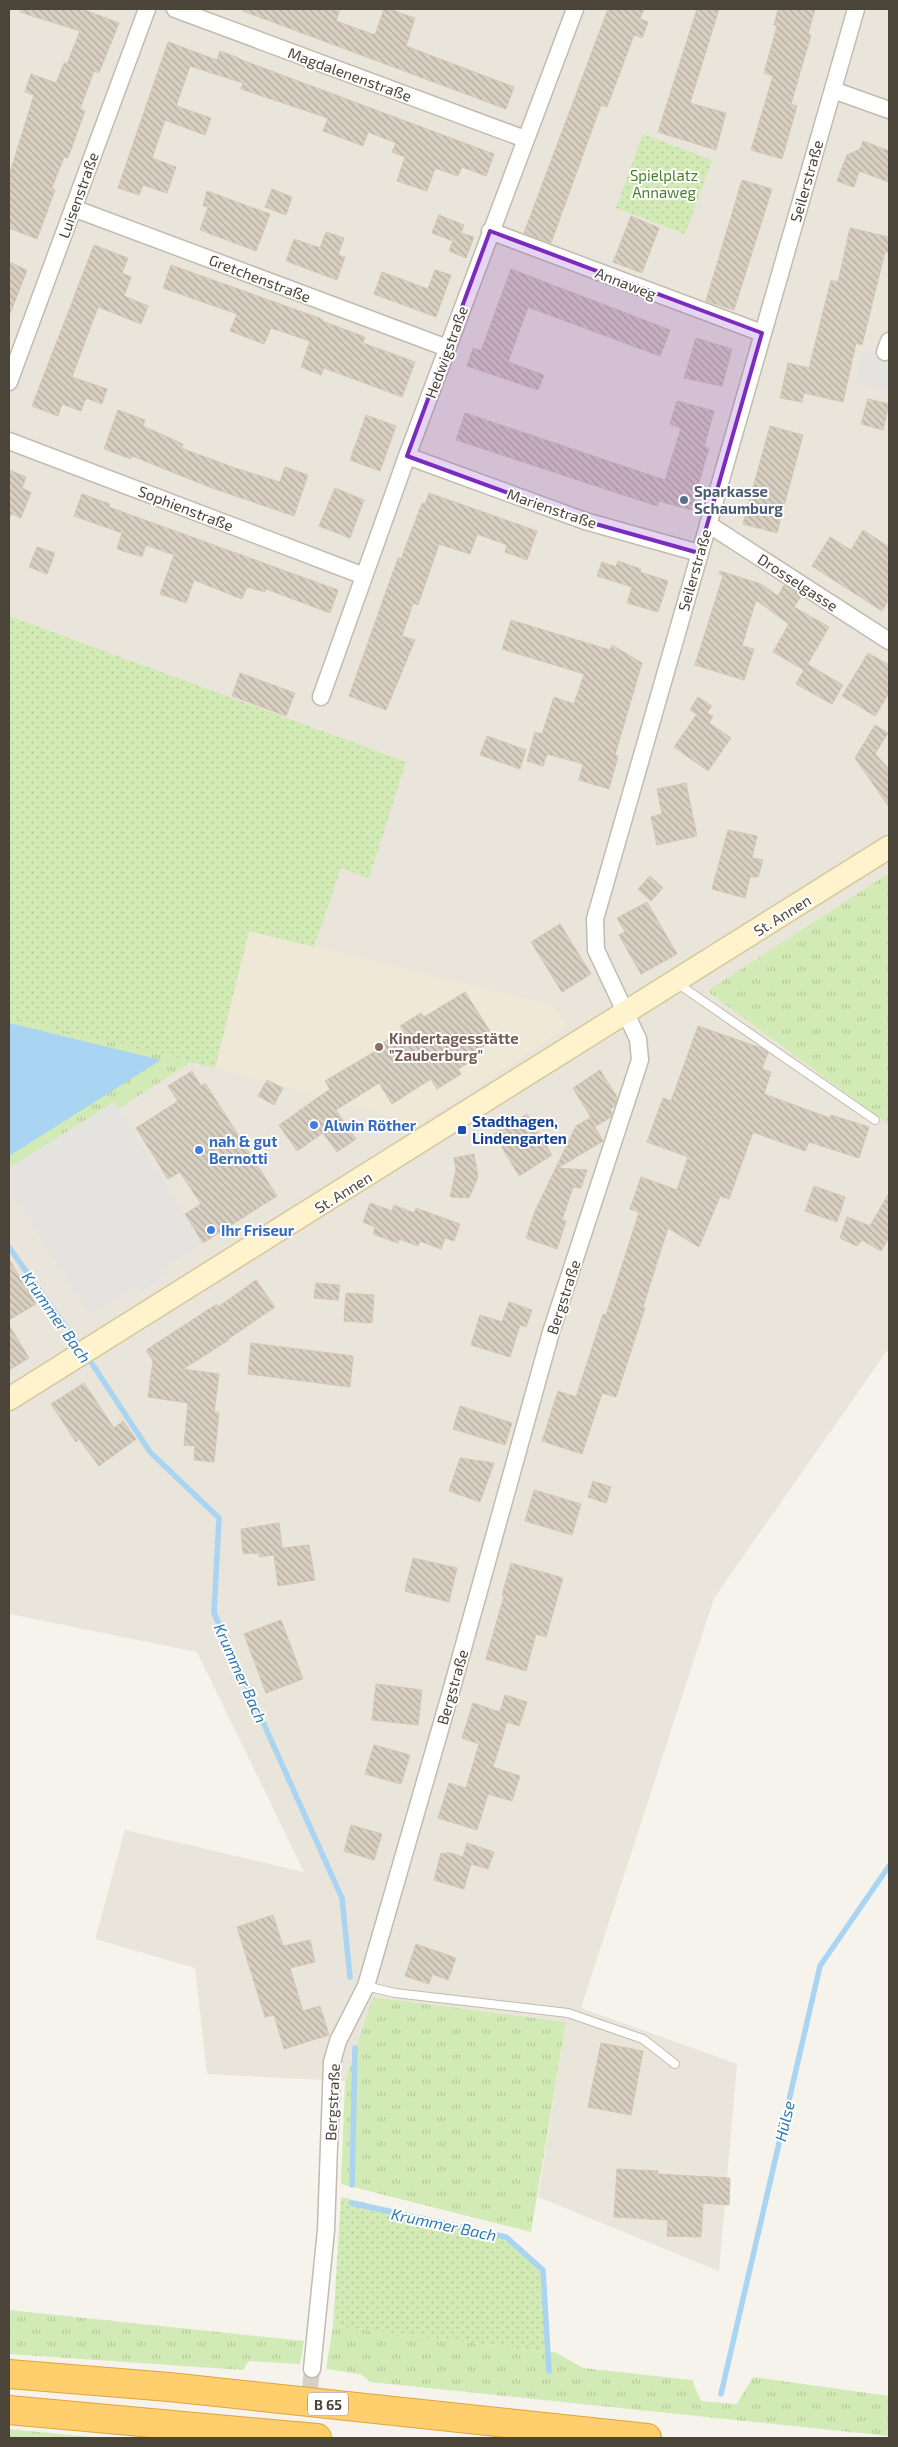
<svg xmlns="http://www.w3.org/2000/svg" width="898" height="2447" font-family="'Exo 2',sans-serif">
  <defs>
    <pattern id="grass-tufts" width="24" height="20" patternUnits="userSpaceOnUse" patternTransform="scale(1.25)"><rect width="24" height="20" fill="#d2eab5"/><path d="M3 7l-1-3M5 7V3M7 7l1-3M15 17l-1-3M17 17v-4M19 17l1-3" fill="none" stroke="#b6ca9c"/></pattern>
    <pattern id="park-dots" width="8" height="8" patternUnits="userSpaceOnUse" patternTransform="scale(1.25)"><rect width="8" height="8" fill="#d2eab5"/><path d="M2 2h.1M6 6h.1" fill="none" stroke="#b6ca9c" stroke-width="1.8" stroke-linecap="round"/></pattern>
    <pattern id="building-back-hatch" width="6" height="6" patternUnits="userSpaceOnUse" patternTransform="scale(1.25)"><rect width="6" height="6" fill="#d8cfc1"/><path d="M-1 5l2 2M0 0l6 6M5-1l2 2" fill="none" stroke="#b1aa9e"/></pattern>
  </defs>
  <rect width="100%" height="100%" fill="#f6f3ec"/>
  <polygon fill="#eae5da" points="9,9 889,9 889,873 707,991 889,1125 889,1348 714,1598 581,2008 737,2064 719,2271 538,2197 566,2022 374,1997 345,2081 207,2074 195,1968 95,1939 125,1830 304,1872 197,1652 9,1614"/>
  <polygon fill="#efe8d6" points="249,931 552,1005 568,1027 418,1125 314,1094 215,1068"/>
  <g fill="url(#grass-tufts)">
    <polygon points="889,873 889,1125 707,991"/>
    <polygon points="9,1017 191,1062 118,1109 114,1102 9,1168"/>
    <polygon points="373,1997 566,2022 531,2232 341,2184 345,2081"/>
    <polygon points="9,2310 304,2341 300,2364 249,2361 243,2370 9,2354"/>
    <polygon points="333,2326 545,2352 555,2352 583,2368 692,2380 701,2401 737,2404 753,2377 889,2396 889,2436 371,2382 360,2374 326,2369"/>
    <polygon points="9,2429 102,2438 9,2438"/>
  </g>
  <g fill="url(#park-dots)">
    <polygon points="643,134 712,160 685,234 616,208"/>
    <polygon points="9,616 406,762 369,878 341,868 314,947 249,931 215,1068 9,1017"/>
    <polygon points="341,2197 508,2236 544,2270 545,2352 333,2326"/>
  </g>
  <g fill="#e5e3e0">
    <polygon points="865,348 889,353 887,392 855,381"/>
    <polygon points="114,1102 202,1243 162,1269 166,1275 142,1291 137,1285 90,1316 9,1189 9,1168"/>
  </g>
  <polygon fill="#a9d4f2" points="9,1023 161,1060 9,1156"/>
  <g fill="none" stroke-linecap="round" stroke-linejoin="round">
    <g stroke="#a9d4f2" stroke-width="5.5">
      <polyline points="9,1247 81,1349"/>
      <polyline points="87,1356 150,1452 219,1518 214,1613 342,1898 350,1977"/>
      <polyline points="352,2185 355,2048"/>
      <polyline points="351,2203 506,2237 543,2270 549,2371"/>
      <polyline points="721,2394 820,1966 889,1866"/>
    </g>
  </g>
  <g fill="url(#building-back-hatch)" stroke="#d3c7b4">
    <polygon points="21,9 82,9 119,23 99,73 94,71 80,109 85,111 68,158 64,157 52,188 55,190 37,239 9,228 9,176 34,95 25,92 31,74 56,83 64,63 67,64 80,31 20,12"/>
    <polygon points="243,9 340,9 336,21 375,35 384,9 389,9 415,18 406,46 514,87 506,109 243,11"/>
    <polygon points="608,9 644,9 640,19 648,22 642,38 634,35 607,107 601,105 551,243 524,233"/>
    <polygon points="697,9 719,9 690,103 726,113 716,150 658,132"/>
    <polygon points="778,9 815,9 808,34 811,35 791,104 797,106 782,159 751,150 773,76 764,73 777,26 774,25"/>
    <polygon points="168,42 217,60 220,51 239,58 239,59 494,154 486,176 462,167 458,176 435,168 427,191 397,181 405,157 392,152 396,143 368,132 363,146 323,131 328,118 241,89 243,83 190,66 176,106 211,118 205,135 165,120 152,158 176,167 167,193 143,185 139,195 118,188"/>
    <polygon points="863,141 889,151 889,182 859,171 854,187 837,181 847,155 860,149"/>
    <polygon points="742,180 772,189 734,310 706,301"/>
    <polygon points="272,189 292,197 286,215 265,207"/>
    <polygon points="207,191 270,214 256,251 200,230 208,207 203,206"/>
    <polygon points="439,215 464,225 461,233 474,237 466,258 449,251 453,241 432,233"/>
    <polygon points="631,216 659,228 642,273 613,262"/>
    <polygon points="850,228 889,237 889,253 885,252 862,345 856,343 843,402 804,393 802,402 780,398 788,363 809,368 831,280 838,282"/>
    <polygon points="326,232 344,238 338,255 345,257 337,280 286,261 294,239 320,248"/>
    <polygon points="94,245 128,258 122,273 131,277 124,296 148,306 141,324 98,307 72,377 107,389 102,404 86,398 81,411 62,404 58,416 32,406"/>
    <polygon points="9,262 27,270 10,314 9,314"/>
    <polygon points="171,265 322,319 322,321 365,337 363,343 415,362 402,397 324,368 321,375 301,367 310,341 271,328 264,344 230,331 237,314 163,288"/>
    <polygon points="511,269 670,330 660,356 528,307 508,362 544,375 538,390 467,366 473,348 481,351"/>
    <polygon points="435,270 451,275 436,317 374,294 382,272 428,289"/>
    <polygon points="696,338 732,349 722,386 684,378"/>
    <polygon points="868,399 889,404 883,430 861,424"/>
    <polygon points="677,401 714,411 704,447 709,448 691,510 659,501 657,506 456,440 465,413 665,480 681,428 670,424"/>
    <polygon points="118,410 145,420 143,426 183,444 181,448 235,468 280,482 285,467 308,475 294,516 212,488 132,456 131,459 104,449"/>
    <polygon points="366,415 396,426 380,471 350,460"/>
    <polygon points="770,426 803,435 777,533 743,524"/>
    <polygon points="9,470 26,477 22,488 31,492 21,518 12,514 9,518"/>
    <polygon points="335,488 364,500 350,538 319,526"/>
    <polygon points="429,493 537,531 527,560 505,552 507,545 477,534 470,554 439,544 418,605 413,603 402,636 415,640 386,710 349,696 398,558 401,559 422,503 425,504"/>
    <polygon points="82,494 110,504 109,507 338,590 330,613 266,589 265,592 247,587 242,599 194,580 186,603 160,594 174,555 146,545 142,557 117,549 122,533 74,516"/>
    <polygon points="863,530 889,547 889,599 882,611 812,566 830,537 851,550"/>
    <polygon points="37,547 55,553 47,574 29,567"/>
    <polygon points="618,561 641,569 640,572 668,581 658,612 627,603 632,587 597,576 602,562 616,567"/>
    <polygon points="720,571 761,584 778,596 784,585 801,596 794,607 829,627 804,670 773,652 789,624 756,600 742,646 754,649 744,680 695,665 723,576 719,573"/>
    <polygon points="511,620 610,650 612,645 642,663 615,755 618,756 609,789 579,780 583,764 547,754 543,766 527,761 535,732 542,734 554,697 574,704 584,674 502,649"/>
    <polygon points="868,653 889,665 889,693 875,716 842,696"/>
    <polygon points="807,664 843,685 832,704 796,684"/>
    <polygon points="240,673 295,693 286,716 232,696"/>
    <polygon points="698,697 712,706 707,713 713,716 709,723 731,738 708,771 674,747 697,714 690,710"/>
    <polygon points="875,725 888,733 875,754 889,769 889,807 855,758"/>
    <polygon points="487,736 526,750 520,769 480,755"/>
    <polygon points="686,783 697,836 657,845 651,817 662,814 657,789"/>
    <polygon points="728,830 757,836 752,858 763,860 758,877 750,877 745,898 712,889"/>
    <polygon points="650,876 663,888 651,901 638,889"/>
    <polygon points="647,902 677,954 641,974 619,935 625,932 617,918"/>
    <polygon points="560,924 591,974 562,992 531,942"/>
    <polygon points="465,992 495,1039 474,1052 478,1057 458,1069 461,1074 437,1089 431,1079 392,1104 379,1083 336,1110 356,1139 337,1152 323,1133 297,1151 279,1125 330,1089 325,1081 384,1046 383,1043 403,1030 400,1026 421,1013 424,1017"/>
    <polygon points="698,1026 761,1048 768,1052 762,1069 771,1072 764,1094 830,1118 831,1115 869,1127 859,1158 809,1142 805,1151 753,1132 729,1199 720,1196 699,1247 668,1228 643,1307 645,1308 616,1397 602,1393 582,1454 542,1441 558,1391 576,1397 603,1314 606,1315 620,1272 639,1212 630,1209 641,1177 677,1190 688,1157 647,1142 663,1098 671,1101"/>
    <polygon points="600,1070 617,1097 615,1106 610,1109 612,1113 611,1117 596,1126 573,1088"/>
    <polygon points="192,1071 201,1086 205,1083 277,1196 203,1243 185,1214 201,1204 180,1172 168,1179 136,1128 178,1101 168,1086"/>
    <polygon points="267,1080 283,1088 274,1105 258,1096"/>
    <polygon points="527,1114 552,1155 519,1176 494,1134"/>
    <polygon points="590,1118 603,1141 558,1168 587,1170 581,1188 573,1187 562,1220 566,1221 557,1249 526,1238 535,1211 576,1126"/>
    <polygon points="474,1154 478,1177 469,1198 450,1197 456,1170 454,1158"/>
    <polygon points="814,1186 845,1197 837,1222 805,1211"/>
    <polygon points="889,1193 889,1237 881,1251 862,1240 857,1246 840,1238 847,1217 870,1226"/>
    <polygon points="370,1203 392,1211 394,1205 414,1213 416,1208 460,1224 454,1241 445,1238 441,1249 420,1241 418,1246 399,1239 398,1243 373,1234 375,1227 363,1222"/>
    <polygon points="9,1259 36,1304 9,1320"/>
    <polygon points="256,1280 275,1307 227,1340 229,1340 183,1369 219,1374 214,1412 219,1412 214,1462 194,1460 195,1446 184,1445 188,1403 148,1397 153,1361 146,1350 217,1304 218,1307"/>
    <polygon points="316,1283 340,1285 338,1300 314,1298"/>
    <polygon points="346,1293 374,1295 372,1323 344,1321"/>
    <polygon points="509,1302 532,1310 526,1327 520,1325 510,1357 471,1345 480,1315 502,1322"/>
    <polygon points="9,1325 29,1358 9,1370"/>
    <polygon points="251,1343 353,1356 350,1387 248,1374"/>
    <polygon points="84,1383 114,1428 123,1421 136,1439 99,1466 79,1439 76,1442 51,1404"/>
    <polygon points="460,1406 512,1423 505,1445 453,1429"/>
    <polygon points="460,1458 494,1463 480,1502 449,1491"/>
    <polygon points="593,1481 611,1487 606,1503 588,1497"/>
    <polygon points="534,1490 581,1504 572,1535 525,1521"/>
    <polygon points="279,1523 282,1548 309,1545 315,1580 278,1586 274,1555 259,1557 259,1553 243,1554 241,1529"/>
    <polygon points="413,1558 457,1568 449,1602 405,1591"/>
    <polygon points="511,1563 563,1578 546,1637 536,1634 526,1671 486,1659 504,1596 502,1595"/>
    <polygon points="281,1620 303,1679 266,1693 244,1634"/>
    <polygon points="376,1684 422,1690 418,1725 372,1720"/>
    <polygon points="505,1695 527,1702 519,1726 507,1722 493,1767 520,1776 512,1801 488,1794 477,1830 438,1818 449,1783 466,1788 479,1744 462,1738 473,1703 500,1712"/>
    <polygon points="374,1745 410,1755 401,1784 365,1774"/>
    <polygon points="351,1825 382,1834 374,1860 344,1851"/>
    <polygon points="467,1843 494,1852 488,1869 471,1864 464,1889 434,1880 441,1853 446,1854 447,1852 463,1857"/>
    <polygon points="273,1915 283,1946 310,1940 315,1962 290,1968 303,2011 320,2006 329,2035 284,2049 274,2015 265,2017 237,1927"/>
    <polygon points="416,1944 456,1958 448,1980 432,1974 429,1984 405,1976"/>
    <polygon points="601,2043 643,2051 631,2115 588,2107"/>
    <polygon points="617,2169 658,2171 657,2174 730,2178 729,2205 703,2203 701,2237 667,2236 668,2220 614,2217"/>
  </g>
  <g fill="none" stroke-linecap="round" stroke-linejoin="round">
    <polyline stroke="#d4d0c8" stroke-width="16" stroke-dasharray="16 8" stroke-linecap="butt" points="305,2438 312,2369"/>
    <defs>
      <g id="lane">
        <polyline points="677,983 875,1120"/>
        <polyline points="366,1986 395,1993 568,2013 643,2039 675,2064"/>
      </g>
      <g id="street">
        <polyline points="175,9 525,139"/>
        <polyline points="833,90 889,110"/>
        <polyline points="73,208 447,348"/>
        <polyline points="490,231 762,333"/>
        <polyline points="885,352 889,341"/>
        <polyline points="9,382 147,9"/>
        <polyline points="9,441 364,576"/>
        <polyline points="407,456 585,521 699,553"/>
        <polyline points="708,524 889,641"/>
        <polyline points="321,697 407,456 575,9"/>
        <polyline points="312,2369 326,2230 332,2062 338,2041 366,1986 450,1695 551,1332 640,1060 638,1039 596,950 595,919 856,9"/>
      </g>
      <polyline id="secondary" points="9,1399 889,847"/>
      <g id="highway">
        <polyline points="9,2374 169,2387 647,2438"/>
        <polyline points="9,2410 317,2438"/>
      </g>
    </defs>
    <use href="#lane" stroke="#c2bbae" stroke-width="10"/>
    <use href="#street" stroke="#c2bbae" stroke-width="19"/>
    <use href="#secondary" stroke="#d6c79b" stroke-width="25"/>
    <use href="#highway" stroke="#e0a43c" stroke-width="30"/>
    <use href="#lane" stroke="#fff" stroke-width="8"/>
    <use href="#street" stroke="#fff" stroke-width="16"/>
    <use href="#secondary" stroke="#fff3cd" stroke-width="22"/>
    <use href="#highway" stroke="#ffcf6e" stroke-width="28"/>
  </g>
  <path fill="#7b2cbf" fill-opacity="0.2" stroke="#7b2cbf" stroke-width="4" stroke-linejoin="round" d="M490,231l272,102 -63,220 -114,-32 -178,-65z"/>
  <circle fill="#5c6f8a" stroke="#fff" stroke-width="2" cx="684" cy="500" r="5"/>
  <circle fill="#8d6e63" stroke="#fff" stroke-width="2" cx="379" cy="1047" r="5"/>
  <g fill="#3f7fe0" stroke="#fff" stroke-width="2">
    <circle cx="314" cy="1125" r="5"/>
    <circle cx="199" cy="1150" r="5"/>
    <circle cx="211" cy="1230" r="5"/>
  </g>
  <rect fill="#1a4fb4" stroke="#fff" stroke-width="2" x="457" y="1125" width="10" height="10" rx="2.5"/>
  <g text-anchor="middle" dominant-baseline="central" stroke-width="4" stroke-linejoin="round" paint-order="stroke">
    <rect fill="#fff" stroke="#817c74" stroke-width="1" x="308" y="2392.5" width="40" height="23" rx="4"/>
    <g font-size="14" font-weight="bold" fill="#4b4439">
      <text x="328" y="2404">B 65</text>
    </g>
    <g font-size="15" fill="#4b4439" stroke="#fff">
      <text transform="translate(350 74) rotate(20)">Magdalenenstraße</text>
      <text transform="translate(806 181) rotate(-74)">Seilerstraße</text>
      <text transform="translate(78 195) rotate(-70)">Luisenstraße</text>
      <text transform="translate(260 278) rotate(21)">Gretchenstraße</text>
      <text transform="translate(626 283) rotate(21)">Annaweg</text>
      <text transform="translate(446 352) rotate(-70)">Hedwigstraße</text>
      <text transform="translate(186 508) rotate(21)">Sophienstraße</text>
      <text transform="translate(552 508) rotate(19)">Marienstraße</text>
      <text transform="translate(694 570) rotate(-74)">Seilerstraße</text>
      <text transform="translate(798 582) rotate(33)">Drosselgasse</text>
      <text transform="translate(782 915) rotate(-32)">St. Annen</text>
      <text transform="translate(343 1192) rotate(-32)">St. Annen</text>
      <text transform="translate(563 1297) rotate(-72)">Bergstraße</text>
      <text transform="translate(452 1687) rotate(-74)">Bergstraße</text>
      <text transform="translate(332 2102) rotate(-87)">Bergstraße</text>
    </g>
    <g font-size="15" fill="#4a7f2a" stroke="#fff">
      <text x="664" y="175">Spielplatz<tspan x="664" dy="17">Annaweg</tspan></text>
    </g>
    <g font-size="15" font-weight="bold" fill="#4e5e75" stroke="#fff" text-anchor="start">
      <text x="694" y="491">Sparkasse<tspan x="694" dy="17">Schaumburg</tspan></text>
    </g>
    <g font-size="15" font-weight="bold" fill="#785e54" stroke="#fff" text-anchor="start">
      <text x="389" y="1038">Kindertagesstätte<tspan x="389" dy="17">"Zauberburg"</tspan></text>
    </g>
    <g font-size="15" font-weight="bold" fill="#164399" stroke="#fff" text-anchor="start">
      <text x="472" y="1121">Stadthagen,<tspan x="472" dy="17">Lindengarten</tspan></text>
    </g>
    <g font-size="15" font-weight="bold" fill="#366cbe" stroke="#fff" text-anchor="start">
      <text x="324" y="1125">Alwin Röther</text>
      <text x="209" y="1141">nah &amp; gut<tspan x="209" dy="17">Bernotti</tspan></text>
      <text x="221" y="1230">Ihr Friseur</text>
    </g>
    <g font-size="16" font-style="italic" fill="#2e7ab2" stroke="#fff">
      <text transform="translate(57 1317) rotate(55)">Krummer Bach</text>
      <text transform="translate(241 1673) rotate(66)">Krummer Bach</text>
      <text transform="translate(784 2121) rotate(-77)">Hülse</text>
      <text transform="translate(444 2224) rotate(12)">Krummer Bach</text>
    </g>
  </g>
  <rect width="898" height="2447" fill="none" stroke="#4b4439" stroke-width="20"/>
</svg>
